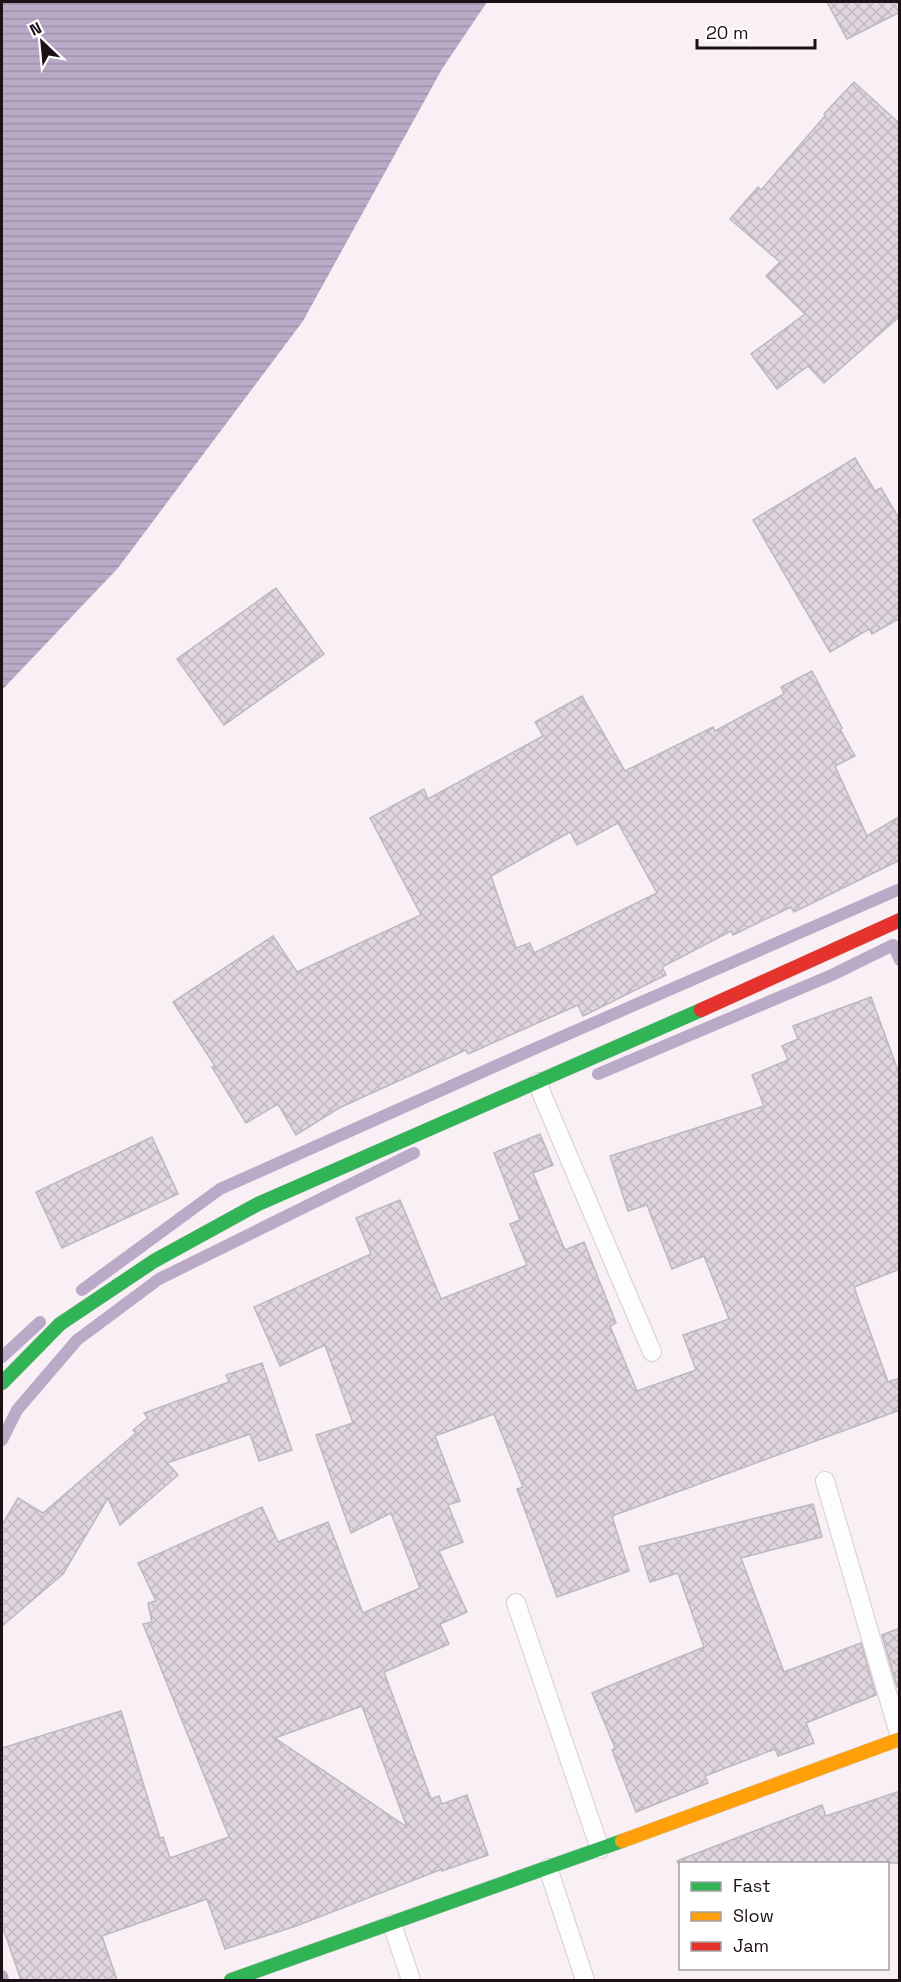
<svg xmlns="http://www.w3.org/2000/svg" width="901" height="1982" font-family="'Space Grotesk',sans-serif">
<defs>
<pattern id="water-rules" width="6" height="5" patternUnits="userSpaceOnUse" patternTransform="scale(1.5)"><rect width="6" height="5" fill="#baa9c7"/><path d="M0 2.5h6" fill="none" stroke="#9f90aa"/></pattern>
<pattern id="building-cross-hatch" width="8" height="8" patternUnits="userSpaceOnUse" patternTransform="scale(1.5)"><rect width="8" height="8" fill="#e0d6df"/><path d="M0 0l8 8M0 8l8-8" fill="none" stroke="#c0b7bf"/></pattern>
</defs>
<rect width="100%" height="100%" fill="#f8f0f4"/>
<polygon fill="url(#water-rules)" points="2,2 487,2 442,69 303,321 118,568 2,690"/>
<g fill="none" stroke-linecap="round" stroke-linejoin="round">
<g stroke="#baa9c7" stroke-width="12">
<polyline points="598,1074 832,975 893,945 900,960"/>
<polyline points="82,1290 220,1189 527,1052 900,889"/>
<polyline points="2,1357 40,1322"/>
<polyline points="2,1440 17,1410 77,1340 159,1279 414,1153"/>
<polyline points="2,1976 3,1980"/>
</g>
</g>
<g fill="url(#building-cross-hatch)" stroke="#bfb7be" stroke-width="1.5" fill-rule="evenodd">
<polygon points="827,2 900,2 900,12 847,39"/>
<polygon points="854,82 900,124 900,316 824,383 808,366 777,389 751,354 805,314 766,276 780,262 730,219 758,187 761,190 825,116 824,114"/>
<polygon points="855,458 875,491 881,488 900,520 900,618 872,634 869,629 830,652 753,520"/>
<polygon points="276,588 324,654 224,725 177,659"/>
<path d="M812 671 842 728 840 729 855 756 835 766 867 836 900 816V860L794 912 791 907 733 935 731 931 662 967 666 975 583 1016 578 1005 468 1054 466 1050 339 1108 296 1135 278 1104 246 1123 212 1067 215 1066 173 1002 273 936 297 972 421 915 370 818 424 789 428 799 543 736 535 722 582 696 625 771 713 727 715 731 784 694 781 687ZM618 823 657 893 534 953 530 943 516 948 491 876 570 832 577 845Z"/>
<path d="M871 997 900 1076V1269L854 1287 888 1382 900 1378V1410L612 1516 629 1571 557 1597 517 1489 523 1487 494 1414 435 1436 460 1501 448 1505 463 1542 439 1551 467 1612 440 1624 449 1644 384 1672 431 1799 439 1796 442 1804 467 1795 488 1855 442 1871V1869L296 1926 225 1949 207 1899 102 1936 117 1980H21L2 1925V1748L121 1711 160 1838 163 1837 170 1858 229 1837 143 1624 152 1622 148 1603 156 1601 138 1563 262 1507 278 1542 328 1522 363 1613 420 1588 391 1513 351 1533 316 1435 353 1423 325 1345 280 1366 254 1307 371 1254 356 1218 400 1200 441 1299 527 1265 510 1224 520 1220 494 1153 540 1134 553 1165 533 1173 565 1250 584 1242 616 1323 610 1326 637 1391 696 1370 683 1335 729 1319 704 1256 672 1269 647 1205 628 1211 610 1156 764 1106 752 1075 788 1060 782 1046 798 1039 793 1026ZM362 1706 407 1827 275 1738Z"/>
<polygon points="152,1137 178,1194 62,1248 36,1192"/>
<polygon points="262,1363 292,1450 259,1461 250,1434 167,1463 178,1475 120,1525 108,1498 63,1574 2,1626 2,1525 18,1498 43,1513 136,1433 133,1430 148,1418 144,1413 229,1382 226,1375"/>
<polygon points="813,1504 822,1537 741,1558 784,1672 861,1643 876,1695 806,1723 814,1743 778,1756 775,1749 705,1776 708,1783 636,1812 612,1750 615,1748 592,1693 704,1647 678,1573 650,1582 639,1547"/>
<polygon points="900,1628 900,1686 897,1687 882,1635"/>
<polygon points="900,1791 900,1863 678,1863 677,1861 822,1805 826,1816"/>
</g>
<g fill="none" stroke-linecap="round" stroke-linejoin="round">
<defs>
<g id="lane">
<polyline points="538,1082 543,1097 652,1352"/>
<polyline points="825,1481 900,1737"/>
<polyline points="516,1603 600,1849"/>
<polyline points="548,1868 585,1980"/>
<polyline points="392,1924 411,1980"/>
</g>
<g id="fast">
<polyline points="2,1383 60,1324 154,1261 258,1204 701,1010"/>
<polyline points="231,1980 622,1841"/>
</g>
<polyline id="slow" points="622,1841 900,1739"/>
<polyline id="jam" points="701,1010 900,920"/>
</defs>
<use href="#lane" stroke="#d7cdd2" stroke-width="20"/>
<use href="#fast" stroke="#d7cdd2" stroke-width="15"/>
<use href="#slow" stroke="#d7cdd2" stroke-width="15"/>
<use href="#jam" stroke="#d7cdd2" stroke-width="15"/>
<use href="#lane" stroke="#fefdfd" stroke-width="18"/>
<use href="#fast" stroke="#30b455" stroke-width="14"/>
<use href="#slow" stroke="#ff9f0a" stroke-width="14"/>
<use href="#jam" stroke="#e5322d" stroke-width="14"/>
</g>
<rect width="901" height="1982" fill="none" stroke="#1c1117" stroke-width="6"/>
<rect x="679" y="1862" width="210" height="108" fill="#ffffff" stroke="#a4a0a2" stroke-width="1.5"/>
<rect x="691" y="1882" width="30" height="9" fill="#30b455" stroke="#a4a0a2" stroke-width="1.5"/>
<text x="733" y="1892" font-size="18" fill="#1c1117">Fast</text>
<rect x="691" y="1912" width="30" height="9" fill="#ff9f0a" stroke="#a4a0a2" stroke-width="1.5"/>
<text x="733" y="1922" font-size="18" fill="#1c1117">Slow</text>
<rect x="691" y="1942" width="30" height="9" fill="#e5322d" stroke="#a4a0a2" stroke-width="1.5"/>
<text x="733" y="1952" font-size="18" fill="#1c1117">Jam</text>
<g transform="translate(42 42) rotate(334)" stroke="#ffffff" stroke-width="4.5" paint-order="stroke">
<path d="M0-4.5L10 22L0 15L-10 22Z" fill="#1c1117"/>
<text y="-9" font-size="16" font-weight="bold" text-anchor="middle" fill="#1c1117">N</text>
</g>
<path d="M697 39v9h118v-9" fill="none" stroke="#1c1117" stroke-width="3"/>
<text x="706" y="39" font-size="18" fill="#1c1117" stroke="#ffffff" stroke-width="4.5" paint-order="stroke">20 m</text>
</svg>
